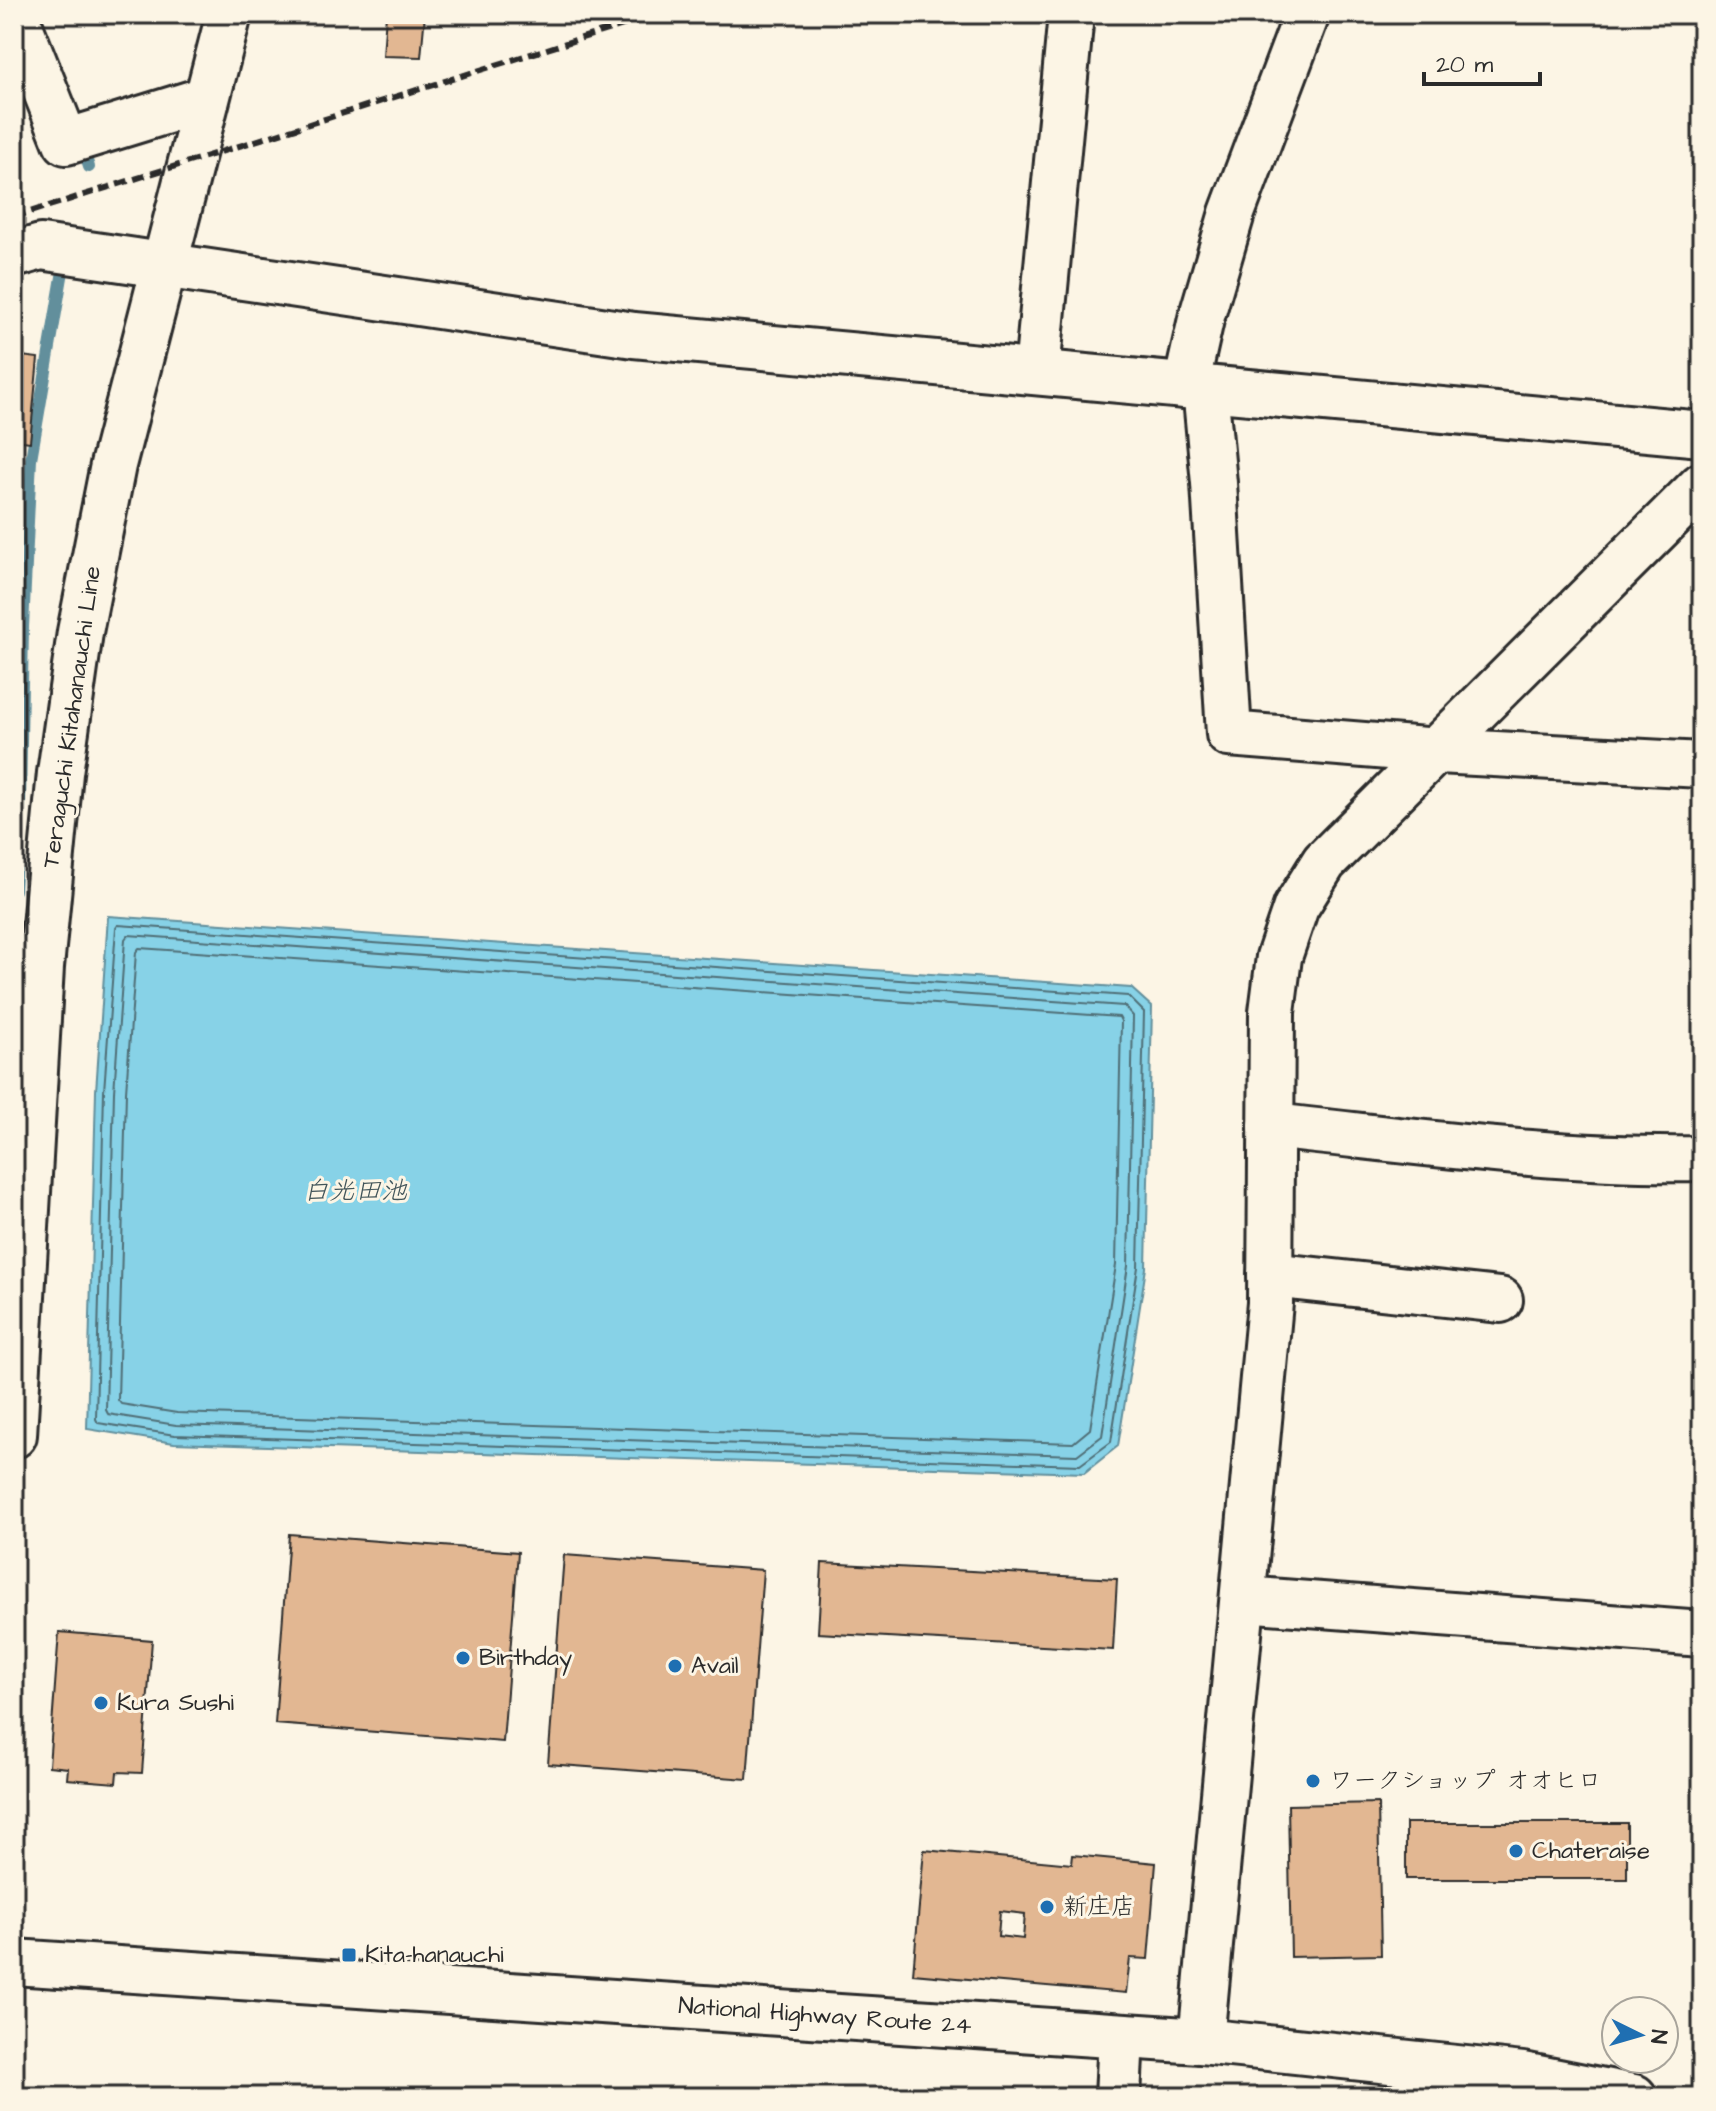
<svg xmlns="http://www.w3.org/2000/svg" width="1716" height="2111" font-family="'Architects Daughter','Klee One',sans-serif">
<rect width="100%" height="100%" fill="#fcf5e5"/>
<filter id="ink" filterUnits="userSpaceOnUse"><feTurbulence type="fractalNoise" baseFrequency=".0125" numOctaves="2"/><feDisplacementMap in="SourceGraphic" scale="16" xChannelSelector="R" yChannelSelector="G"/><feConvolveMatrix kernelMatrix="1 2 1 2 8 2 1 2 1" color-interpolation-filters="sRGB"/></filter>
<g filter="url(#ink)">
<polygon fill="#87d2e7" stroke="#628f9c" stroke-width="2" points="108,916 1131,988 1152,1007 1146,1268 1118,1446 1084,1473 174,1443 87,1429 96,1091"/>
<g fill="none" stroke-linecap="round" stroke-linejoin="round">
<g stroke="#506e76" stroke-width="2">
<polygon points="118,925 1128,996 1144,1012 1138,1267 1111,1442 1080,1465 175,1435 98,1423 96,1419 104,1091 116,928"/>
<polygon points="128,935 1124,1006 1133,1016 1128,1266 1102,1436 1077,1455 176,1425 108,1414 106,1410 114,1092 125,939"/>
<polygon points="139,948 1119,1017 1121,1021 1116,1265 1090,1429 1073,1443 177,1413 121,1404 118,1400 126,1092 136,952"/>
</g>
<g stroke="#628f9c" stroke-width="12">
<polyline points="84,151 89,167"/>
<polyline points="14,890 20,799 23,627 31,459 63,271"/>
</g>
</g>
<g fill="#e2b792" stroke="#2b2b2b" stroke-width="2" fill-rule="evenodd">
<polygon points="386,14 425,14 421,57 383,56"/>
<polygon points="14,355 38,358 30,442 14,440"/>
<polygon points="289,1534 518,1552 503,1742 275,1724"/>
<polygon points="564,1555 763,1570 747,1779 548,1764"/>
<polygon points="822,1563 1117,1579 1113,1650 818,1633"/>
<polygon points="59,1632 152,1640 142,1773 117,1772 116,1783 67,1779 68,1768 49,1766"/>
<polygon points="1378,1803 1381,1955 1291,1957 1288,1805"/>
<rect x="1406" y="1823" width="221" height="56"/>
<path d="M924 1850 1072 1864 1073 1855 1156 1863 1148 1959 1130 1958 1126 1993 913 1974ZM1000 1911 1025 1914 1023 1939 998 1936Z"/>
</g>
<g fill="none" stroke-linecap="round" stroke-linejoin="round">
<defs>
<g id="minor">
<polyline points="15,14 66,142 206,99"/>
<polyline points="14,255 41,247 634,335 1702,434"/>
<polyline points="1037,372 1071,14"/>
<polyline points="1186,386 1201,319 1232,213 1307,14"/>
<polyline points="1205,388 1214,483 1229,734 1438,751 1702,765"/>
<path d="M1271 1126C1415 1141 1558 1162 1702 1159"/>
<polyline points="1270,1275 1500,1300"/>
<polyline points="1243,1599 1702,1634"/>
<polyline points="1201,2041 1270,1303 1272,1012 1279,957 1296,907 1324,862 1702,485"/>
<polyline points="1118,2097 1121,2036"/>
</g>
<polyline id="major" points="14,1435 41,967 60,773 80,632 113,465 229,14"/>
<polyline id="highway" points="14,1962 1201,2041 1523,2075 1634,2097"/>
</defs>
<use href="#minor" stroke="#2b2b2b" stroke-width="50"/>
<use href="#major" stroke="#2b2b2b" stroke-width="50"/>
<use href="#highway" stroke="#2b2b2b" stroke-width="50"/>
<use href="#minor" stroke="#fcf5e5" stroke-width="44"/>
<use href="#major" stroke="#fcf5e5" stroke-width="44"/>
<use href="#highway" stroke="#fcf5e5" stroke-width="44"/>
<polyline stroke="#2b2b2b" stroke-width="6" stroke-dasharray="12 6" stroke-linecap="butt" points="14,217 658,14"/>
</g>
</g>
<g fill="#1f6fb2" stroke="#fcf5e5" stroke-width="3">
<circle cx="463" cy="1658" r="8"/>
<circle cx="675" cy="1666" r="8"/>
<circle cx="101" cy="1703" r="8"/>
<circle cx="1313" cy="1781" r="8"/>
<circle cx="1516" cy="1851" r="8"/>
<circle cx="1047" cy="1907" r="8"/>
<rect x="341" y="1947" width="16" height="16" rx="4"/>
</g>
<g text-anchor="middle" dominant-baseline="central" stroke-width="6" stroke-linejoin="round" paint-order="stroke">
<g font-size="24" fill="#2b2b2b" stroke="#fcf5e5">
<text transform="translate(72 717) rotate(-82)">Teraguchi Kitahanauchi Line</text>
<text transform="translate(825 2016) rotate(4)">National Highway Route 24</text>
</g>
<g font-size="24" fill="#2b2b2b" stroke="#fcf5e5" text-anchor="start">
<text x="479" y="1658">Birthday</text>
<text x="691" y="1666">Avail</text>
<text x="117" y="1703">Kura Sushi</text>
<text x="1329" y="1781">ワークショップ オオヒロ</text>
<text x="1532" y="1851">Chateraise</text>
<text x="1063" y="1907">新庄店</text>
<text x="365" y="1955">Kita-hanauchi</text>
</g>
<g font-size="26" font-style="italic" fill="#42555a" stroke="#fcf5e5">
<text x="355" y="1191">白光田池</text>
</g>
</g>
<rect width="1716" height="2111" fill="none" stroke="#fcf5e5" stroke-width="48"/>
<rect x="24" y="24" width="1668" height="2063" fill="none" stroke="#2b2b2b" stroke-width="3" filter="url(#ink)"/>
<g transform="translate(1640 2035) rotate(95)"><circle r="38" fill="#fcf5e5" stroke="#a8a49b" stroke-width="2"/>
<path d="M0-6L14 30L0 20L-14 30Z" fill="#1f6fb2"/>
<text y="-12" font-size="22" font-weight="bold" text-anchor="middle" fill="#2b2b2b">N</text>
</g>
<path d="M1424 72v12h116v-12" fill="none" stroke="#2b2b2b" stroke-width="4"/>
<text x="1436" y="72" font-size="24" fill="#2b2b2b" stroke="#fcf5e5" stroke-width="6" paint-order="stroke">20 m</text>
</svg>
